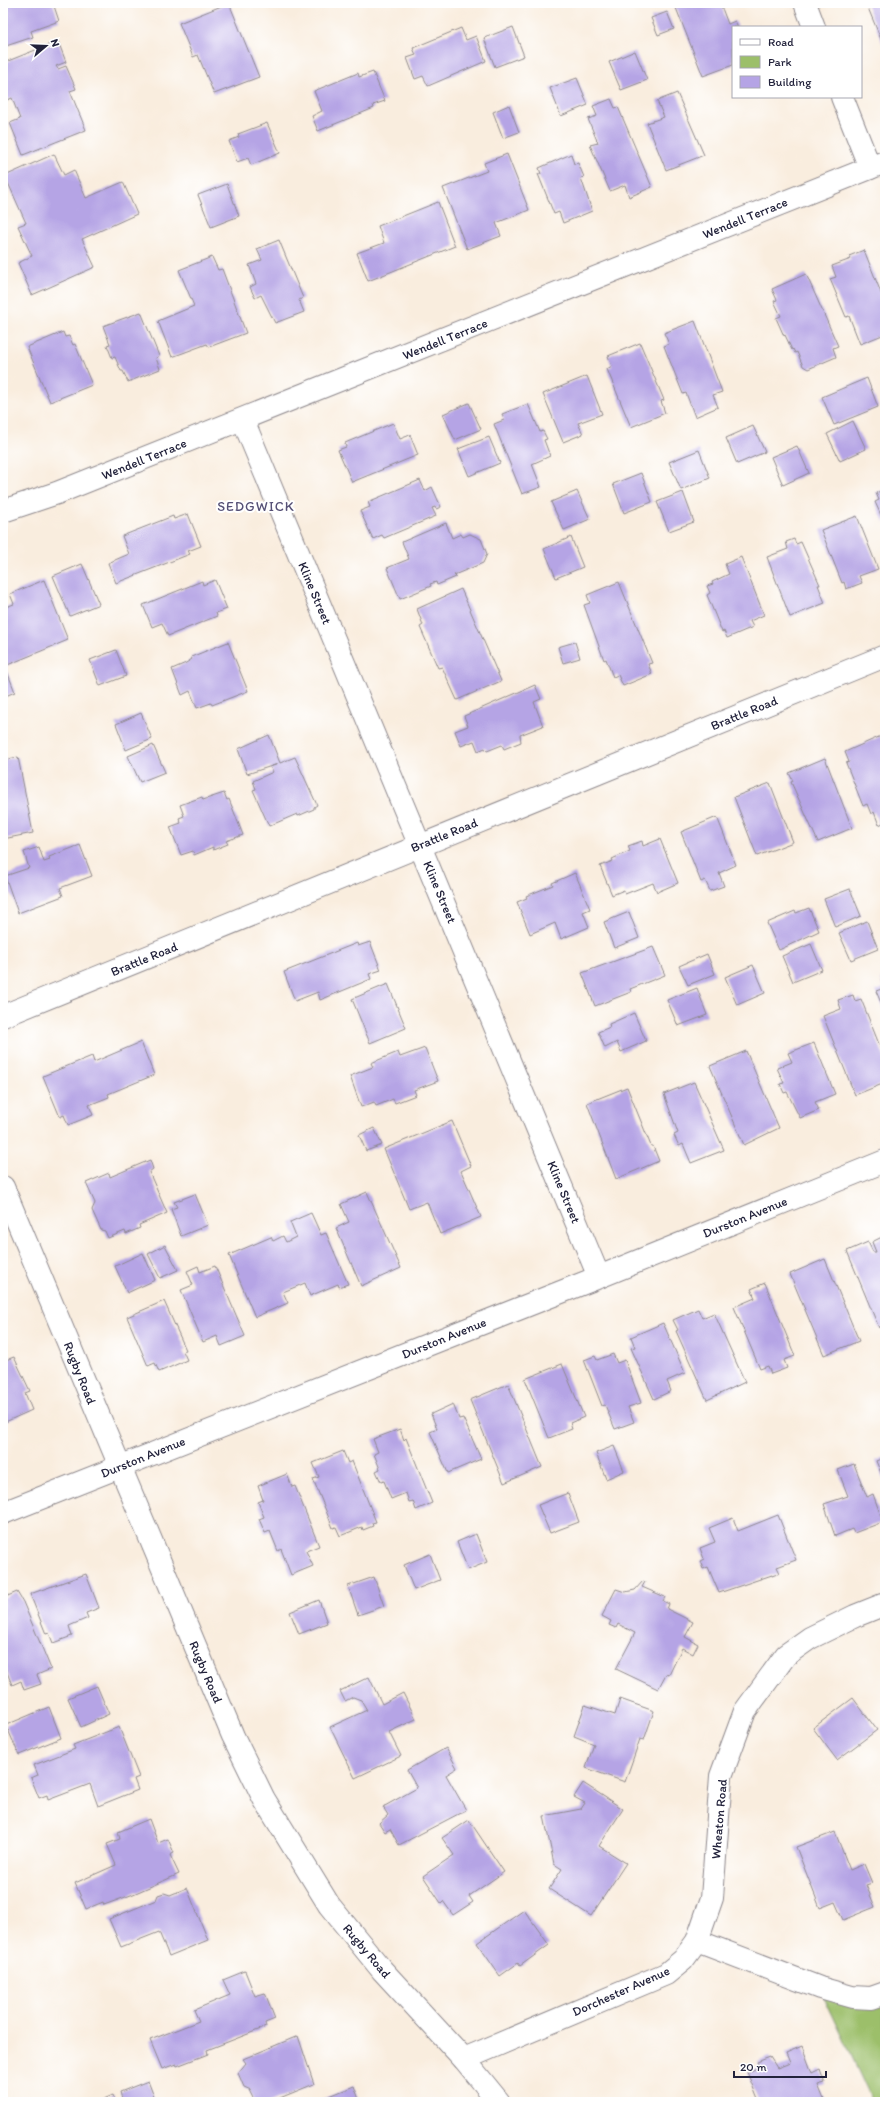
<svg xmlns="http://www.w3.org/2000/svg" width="888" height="2105" font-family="Itim,sans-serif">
<rect width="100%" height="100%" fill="#fff"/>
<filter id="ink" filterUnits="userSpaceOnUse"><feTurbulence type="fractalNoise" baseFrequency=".025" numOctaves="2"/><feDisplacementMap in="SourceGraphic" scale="8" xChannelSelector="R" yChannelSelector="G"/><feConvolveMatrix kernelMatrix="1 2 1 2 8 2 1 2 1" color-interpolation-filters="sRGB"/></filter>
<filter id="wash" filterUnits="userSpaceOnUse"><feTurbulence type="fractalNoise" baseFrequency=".012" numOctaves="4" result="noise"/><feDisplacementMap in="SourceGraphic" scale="16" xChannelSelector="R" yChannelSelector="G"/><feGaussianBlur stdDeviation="0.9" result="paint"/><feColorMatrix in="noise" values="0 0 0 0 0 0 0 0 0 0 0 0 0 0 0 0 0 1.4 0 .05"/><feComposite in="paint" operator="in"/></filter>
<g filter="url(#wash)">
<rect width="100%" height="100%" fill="#f9edde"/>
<polygon fill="#9cbf6a" stroke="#5f7052" points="820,1988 885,1993 885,2102 873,2102"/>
<g id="blocks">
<g fill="#b5a4e5">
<polygon points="3,3 53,3 59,21 31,31 33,37 3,47"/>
<polygon points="229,3 259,77 214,94 198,55 193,57 179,23"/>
<polygon points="674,3 720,3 728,24 735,21 738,27 733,27 733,65 703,76"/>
<polygon points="866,3 885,3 885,49"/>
<polygon points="667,12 674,29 658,35 651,18"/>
<polygon points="513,27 524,56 495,67 484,38"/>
<polygon points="461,28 466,40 476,36 486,61 428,86 423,76 415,79 407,58 416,55 413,48"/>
<polygon points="58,41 66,62 56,66 58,69 66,66 76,89 70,91 86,130 23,155 10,123 20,119 12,98 3,102 3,63"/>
<polygon points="635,51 647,80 621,90 609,62"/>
<polygon points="373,72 385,101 373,105 374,108 318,131 312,116 322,111 314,91 358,73 359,77"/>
<polygon points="577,78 588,105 561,116 550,88"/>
<polygon points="677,93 704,155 666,170 647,123 664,117 657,101"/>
<polygon points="611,99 615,108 618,107 652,187 629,197 625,185 610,191 590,145 598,143 588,119 597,116 593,106"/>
<polygon points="509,105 519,132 503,138 493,112"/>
<polygon points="267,123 280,153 251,165 248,158 237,162 229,141 239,137 238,134"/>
<polygon points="54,154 64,175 74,170 86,198 123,182 137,214 82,239 95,267 32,295 18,263 32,256 18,226 26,223 5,176"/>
<polygon points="507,154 529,210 496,223 501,236 467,249 443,188 487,171 484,163"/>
<polygon points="571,154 574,164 578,163 584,177 581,178 592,211 563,223 559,212 554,214 538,174 541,174 539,168"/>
<polygon points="227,184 239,216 211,227 198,195"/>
<polygon points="438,202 455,246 368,281 357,253 384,243 378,226"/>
<polygon points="279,240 303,298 299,300 304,312 275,323 261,295 255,298 250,287 256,284 249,265 262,260 257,249"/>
<polygon points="864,250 885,303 885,334 860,344 849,316 846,317 830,279 836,277 832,266 851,259 849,256"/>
<polygon points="212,257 218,270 222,269 246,333 209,347 207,344 172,357 158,321 194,306 179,270"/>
<polygon points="806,274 838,346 833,348 836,357 808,369 803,366 797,352 795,353 793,349 792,350 785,335 784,336 776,318 781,316 774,301 777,300 772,289"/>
<polygon points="141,312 159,356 156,358 160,369 128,382 123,371 121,371 115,357 112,358 107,345 110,344 103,326"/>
<polygon points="695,321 722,392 713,395 718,407 695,417 686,393 683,394 664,346 669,344 664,333"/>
<polygon points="63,332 65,337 69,336 73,345 75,344 92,385 50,402 27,347"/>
<polygon points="640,343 664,400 661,401 665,413 631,427 607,369 612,366 608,356"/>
<polygon points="587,376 602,414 578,423 583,434 563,442 543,394"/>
<polygon points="867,378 878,407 834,425 822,397"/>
<polygon points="469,403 481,429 455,440 443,414"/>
<polygon points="528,404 540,432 543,431 547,439 544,440 550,456 532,464 541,487 522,494 494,424 504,420 502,414"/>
<polygon points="853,421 866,449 840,461 827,434"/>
<polygon points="393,423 400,439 410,435 418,455 352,482 338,450 346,447 345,443"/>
<polygon points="753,426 765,452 737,464 726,438"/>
<polygon points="489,437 500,463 469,476 458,449"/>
<polygon points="797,446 809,473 783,485 771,457"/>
<polygon points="699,450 710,478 681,490 669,462"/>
<polygon points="641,473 652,502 624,513 613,484"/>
<polygon points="420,480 425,491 432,487 441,507 436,509 435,507 432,508 436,516 384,538 382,535 373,539 360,511 370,507 368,502"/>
<polygon points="885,489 885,524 875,502 879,500 876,493"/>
<polygon points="577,491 590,519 564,530 551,502"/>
<polygon points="683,492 694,522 669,531 657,502"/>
<polygon points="188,514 201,546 188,551 190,554 116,583 108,563 129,554 122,536 173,516 174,519"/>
<polygon points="857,516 878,569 859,576 862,583 846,589 844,582 842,583 821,530"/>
<polygon points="446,523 452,538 461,534 463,537 470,534 481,539 487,554 483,563 454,575 456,577 437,585 436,582 430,584 431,586 400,599 387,568 409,559 402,542"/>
<polygon points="571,537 583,567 556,578 544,549"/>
<polygon points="794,539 796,544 801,542 820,585 818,585 825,603 790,617 767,557 788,549 786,542"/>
<polygon points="741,557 764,615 750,621 753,627 727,638 724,631 722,632 707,595 710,593 707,586 713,584 712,582 729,574 725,564"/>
<polygon points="82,564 99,604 70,616 53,576"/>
<polygon points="44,580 68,640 5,666 15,692 3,697 3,608 14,604 10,594"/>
<polygon points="215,580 227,609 216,613 217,616 168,636 162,623 152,627 143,605 202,581 203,585"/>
<polygon points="619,582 652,663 648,664 652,674 623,686 618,675 613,677 606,659 604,660 584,605 590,603 587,595"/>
<polygon points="461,589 501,681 457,700 442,667 438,668 420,627 423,625 417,609"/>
<polygon points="228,642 248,691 212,705 211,703 197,708 190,691 182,695 172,669 186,663 192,659 191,657"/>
<polygon points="575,642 580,658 563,663 558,647"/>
<polygon points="116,650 126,676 100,686 90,660"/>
<polygon points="535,685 541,699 534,702 543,726 520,735 521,742 504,749 502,745 487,751 485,748 478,751 474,741 461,746 455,731 468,726 464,716"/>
<polygon points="141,713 152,739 126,750 116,724"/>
<polygon points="269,735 280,763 295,757 317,805 314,807 314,809 298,816 297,814 269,826 253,790 256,789 253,781 273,772 270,767 278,764 247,774 238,749"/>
<polygon points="881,736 885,746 885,822 879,825 874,812 871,814 867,804 863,806 846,763 849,762 845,752"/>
<polygon points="153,745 165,772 140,782 128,756"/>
<polygon points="18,757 33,833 3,839 3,760"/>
<polygon points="825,758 852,828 818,842 791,782 793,781 789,773"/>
<polygon points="770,783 793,842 757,856 734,797"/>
<polygon points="224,793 227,800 229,799 243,835 226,841 228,844 213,850 213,847 194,855 193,851 181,855 170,827 181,823 179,818 184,816 180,805 202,797 203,800"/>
<polygon points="717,817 736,865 719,873 724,886 710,891 705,880 701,882 681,832"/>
<polygon points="660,839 678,883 657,892 653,883 625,894 624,890 612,895 600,866 613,861 612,859 630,851 628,846 642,841 643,846"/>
<polygon points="80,845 92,876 60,888 63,896 18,913 5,876 29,868 24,852 39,847 44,862 50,860 49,857"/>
<polygon points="575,873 590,909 583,912 589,927 561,939 555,923 530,934 517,902 527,898 526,896 553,885 552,883"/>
<polygon points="850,889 861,916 835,927 824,899"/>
<polygon points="809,908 819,931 779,950 767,923 795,911 796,913"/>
<polygon points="629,912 639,938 614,948 604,922"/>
<polygon points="867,921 878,949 851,960 839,933"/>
<polygon points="370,942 381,970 369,974 371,979 320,1000 318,992 295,1001 284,972 357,943 358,946"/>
<polygon points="811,944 822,970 793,982 782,956"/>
<polygon points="653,947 665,975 630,989 631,992 595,1006 582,973"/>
<polygon points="707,954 715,974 688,985 679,966"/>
<polygon points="753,965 765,993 737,1005 725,977"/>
<polygon points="885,978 885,1012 876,991 884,988 881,979"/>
<polygon points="388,984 406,1028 370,1043 352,999"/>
<polygon points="697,988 707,1015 678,1026 667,1000"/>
<polygon points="853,995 855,1001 861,999 885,1059 885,1083 855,1095 823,1016 841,1009 838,1000"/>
<polygon points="634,1013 646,1041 621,1052 617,1042 605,1048 598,1032 610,1027 609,1024"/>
<polygon points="141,1042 154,1075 108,1094 109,1097 89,1105 93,1115 68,1125 64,1115 60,1117 43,1076 92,1056 94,1062"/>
<polygon points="814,1043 835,1094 815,1102 819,1110 800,1118 787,1092 784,1093 780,1084 784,1083 777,1068 792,1062 788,1053"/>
<polygon points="425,1048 438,1081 414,1090 416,1095 395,1103 393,1099 376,1106 374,1102 361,1107 350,1076 373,1067 371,1063 398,1052 400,1057"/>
<polygon points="746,1051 779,1128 744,1145 710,1066"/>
<polygon points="694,1082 724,1150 691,1163 683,1144 679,1146 674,1135 678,1133 664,1094"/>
<polygon points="627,1087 651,1146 653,1146 659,1161 616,1179 587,1103"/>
<polygon points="452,1121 471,1166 461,1171 481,1217 440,1234 427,1202 409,1209 384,1149"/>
<polygon points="374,1128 382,1145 366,1151 359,1135"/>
<polygon points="150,1160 153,1169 149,1172 167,1213 139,1225 140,1228 126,1234 125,1231 108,1238 105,1231 101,1230 92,1210 95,1203 86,1183 109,1173 110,1177"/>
<polygon points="367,1192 401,1268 361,1286 336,1228 349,1222 341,1204"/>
<polygon points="195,1194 208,1225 181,1236 171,1209 177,1207 174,1202"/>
<polygon points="311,1213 321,1235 326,1233 348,1284 339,1287 338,1284 310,1296 305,1283 283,1292 288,1303 255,1317 229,1255 271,1237 273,1241 283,1236 286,1242 296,1237 290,1222"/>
<polygon points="884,1236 885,1325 879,1328 847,1251 868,1242 873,1252 876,1252 872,1242"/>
<polygon points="165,1245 178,1270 160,1278 148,1254"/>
<polygon points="143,1253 155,1280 127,1293 115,1266"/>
<polygon points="825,1259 859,1341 824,1355 790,1274"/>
<polygon points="198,1266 200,1272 215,1266 245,1336 221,1346 217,1336 203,1342 181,1290 193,1285 187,1271"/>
<polygon points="765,1283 795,1356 784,1360 787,1368 771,1374 768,1366 760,1369 734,1307 755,1298 751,1289"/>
<polygon points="164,1301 186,1350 183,1351 187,1360 159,1372 155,1363 148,1366 127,1317"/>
<polygon points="698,1309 702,1318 714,1313 745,1382 707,1400 676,1331 678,1330 673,1320"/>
<polygon points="663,1323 685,1373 667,1381 671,1391 654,1399 631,1348 635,1347 631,1337"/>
<polygon points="613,1354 617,1363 625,1360 641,1403 628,1407 634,1422 615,1429 605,1405 602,1406 584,1360 595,1356 597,1360"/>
<polygon points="14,1357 30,1391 25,1393 32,1410 3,1423 3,1361"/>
<polygon points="562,1364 584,1417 570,1423 572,1429 549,1438 525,1379"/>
<polygon points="508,1384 542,1467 504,1483 470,1400"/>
<polygon points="453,1404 459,1419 463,1418 481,1459 448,1473 430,1432 437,1429 431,1414"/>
<polygon points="400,1429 404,1440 406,1438 432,1503 416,1510 413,1501 409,1502 406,1493 391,1499 384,1481 381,1482 376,1471 380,1469 374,1454 378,1452 373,1439"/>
<polygon points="614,1446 624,1471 606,1479 596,1453"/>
<polygon points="343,1451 348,1463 352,1461 376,1522 372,1523 373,1526 363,1530 362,1527 340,1536 336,1527 333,1528 313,1479 319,1477 313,1463"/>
<polygon points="885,1457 885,1483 876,1461"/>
<polygon points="854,1464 867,1497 873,1494 883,1522 854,1533 852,1529 835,1536 824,1504 848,1496 838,1470"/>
<polygon points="287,1474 292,1487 295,1486 319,1546 306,1551 313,1566 291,1575 281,1549 278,1551 270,1531 265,1533 259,1519 264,1517 258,1502 263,1500 258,1486"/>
<polygon points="568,1493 579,1522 550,1533 538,1505"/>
<polygon points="778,1515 796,1560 777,1567 780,1573 772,1576 772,1575 719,1593 708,1567 703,1569 700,1561 704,1559 700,1548 715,1542 709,1528 733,1518 738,1531"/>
<polygon points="476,1534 487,1562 468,1570 457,1542"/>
<polygon points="430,1554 440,1580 414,1590 404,1565"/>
<polygon points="86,1574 99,1608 86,1613 88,1618 69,1626 72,1636 53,1643 49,1633 46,1634 30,1594"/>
<polygon points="374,1577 384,1606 358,1615 348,1586"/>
<polygon points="643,1581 645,1582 642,1587 665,1597 663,1601 669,1604 667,1609 693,1622 685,1637 698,1644 693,1654 682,1648 669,1675 666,1674 658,1689 616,1669 635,1633 618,1624 616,1628 609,1625 611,1621 602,1616 616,1589 625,1592 635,1590"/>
<polygon points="17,1592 23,1602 51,1669 37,1675 41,1684 24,1690 21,1681 12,1685 3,1662 3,1598"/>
<polygon points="319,1600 327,1623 299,1634 290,1612"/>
<polygon points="369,1677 382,1704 403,1693 416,1719 389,1732 401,1756 355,1778 330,1727 367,1710 361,1700 353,1697 345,1701 340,1691"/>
<polygon points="97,1686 109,1714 81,1727 68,1698"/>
<polygon points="853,1698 877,1730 837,1760 813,1728"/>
<polygon points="620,1699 654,1711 644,1740 640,1739 625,1782 586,1768 594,1744 574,1736 585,1705 615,1715"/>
<polygon points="49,1707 61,1738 19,1755 6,1725"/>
<polygon points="119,1727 139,1777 134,1779 138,1790 98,1806 90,1784 48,1800 47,1795 39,1798 31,1778 38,1775 34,1765 75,1749 73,1745"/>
<polygon points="446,1748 457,1768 446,1775 466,1810 399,1845 390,1829 385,1832 379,1823 388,1815 383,1807 417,1788 407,1770"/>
<polygon points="583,1783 623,1809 599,1846 626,1863 591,1916 549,1889 562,1869 554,1864 544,1816 581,1809 585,1803 574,1797"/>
<polygon points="149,1819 158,1843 168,1839 174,1853 170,1855 179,1874 131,1895 104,1905 103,1902 86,1909 75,1883 116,1865 107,1844 120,1839 118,1832"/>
<polygon points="469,1820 504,1872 469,1896 473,1902 453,1915 443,1901 441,1903 423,1876 454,1855 442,1838"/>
<polygon points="835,1832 850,1870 864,1864 872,1883 866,1885 875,1907 843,1920 835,1902 820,1908 796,1847"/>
<polygon points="187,1888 208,1940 169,1956 159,1932 121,1947 109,1919 156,1900 158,1895 164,1893 170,1895"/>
<polygon points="524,1910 549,1945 520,1966 518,1963 500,1976 477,1943"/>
<polygon points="245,1971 255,1996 265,1993 275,2019 265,2023 266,2027 207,2050 208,2054 177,2066 176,2064 162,2069 150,2040 199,2021 194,2010 230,1995 223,1980"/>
<polygon points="298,2036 314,2084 270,2102 255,2102 249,2090 251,2090 244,2087 238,2073 246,2063 243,2059"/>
<polygon points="802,2046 812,2073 820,2069 825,2083 818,2085 825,2102 759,2102 747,2072 759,2067 757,2062 770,2057 777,2068 790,2063 786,2053"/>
<polygon points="148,2081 156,2102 123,2102 120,2092"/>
<polygon points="354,2086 360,2102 315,2102"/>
<polygon points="113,2095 116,2102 97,2102"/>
</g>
</g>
</g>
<g filter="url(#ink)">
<use href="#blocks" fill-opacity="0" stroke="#8e888c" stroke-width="1"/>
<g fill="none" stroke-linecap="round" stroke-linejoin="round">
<defs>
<g id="street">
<polyline points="805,3 814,27"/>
<polyline points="842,97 870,168"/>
<polyline points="243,420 599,1277"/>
<polyline points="3,511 57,493 885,162"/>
<polyline points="3,1016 885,656"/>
<polyline points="3,1187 233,1736 264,1799 329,1905 382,1970 464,2059 499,2102"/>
<polyline points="3,1513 599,1277 885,1161"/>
<polyline points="697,1941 820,1988 852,1997 871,1998 885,1993"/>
<polyline points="464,2059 666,1974 683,1960 697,1941 712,1898 721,1776 745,1711 786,1655 810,1638 855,1616 885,1604"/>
</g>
</defs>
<use href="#street" stroke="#8e888c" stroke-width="24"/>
<use href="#street" stroke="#fff" stroke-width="22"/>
</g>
</g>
<g text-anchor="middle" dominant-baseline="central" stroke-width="4" stroke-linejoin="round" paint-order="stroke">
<g font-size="13" fill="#22223b" stroke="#fff">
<text transform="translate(745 218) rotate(-22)">Wendell Terrace</text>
<text transform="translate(445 339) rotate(-22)">Wendell Terrace</text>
<text transform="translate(144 459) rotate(-22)">Wendell Terrace</text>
<text transform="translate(315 593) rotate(67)">Kline Street</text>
<text transform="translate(744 713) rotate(-22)">Brattle Road</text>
<text transform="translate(444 835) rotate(-22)">Brattle Road</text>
<text transform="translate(440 892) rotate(67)">Kline Street</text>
<text transform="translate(144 959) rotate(-22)">Brattle Road</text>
<text transform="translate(564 1192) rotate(67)">Kline Street</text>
<text transform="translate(745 1217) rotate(-22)">Durston Avenue</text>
<text transform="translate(444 1338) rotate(-22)">Durston Avenue</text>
<text transform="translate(80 1373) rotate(68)">Rugby Road</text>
<text transform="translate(143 1457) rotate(-22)">Durston Avenue</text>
<text transform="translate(206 1672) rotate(67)">Rugby Road</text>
<text transform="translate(719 1819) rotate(-85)">Wheaton Road</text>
<text transform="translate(367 1951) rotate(50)">Rugby Road</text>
<text transform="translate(621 1991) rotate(-24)">Dorchester Avenue</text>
</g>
<g font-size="14" letter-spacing="1" fill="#555076" stroke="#fff">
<text x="256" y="506">SEDGWICK</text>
</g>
</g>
<rect width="888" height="2105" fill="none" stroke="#fff" stroke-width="16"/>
<rect x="732" y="26" width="130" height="72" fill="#ffffff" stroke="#a7a7b1"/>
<rect x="740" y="39" width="20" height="6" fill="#ffffff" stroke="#a7a7b1"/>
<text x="768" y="46" font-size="12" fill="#22223b">Road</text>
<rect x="740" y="56" width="20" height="12" fill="#9cbf6a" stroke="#a7a7b1"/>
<text x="768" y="66" font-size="12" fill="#22223b">Park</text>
<rect x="740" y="76" width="20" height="12" fill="#b5a4e5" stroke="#a7a7b1"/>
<text x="768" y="86" font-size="12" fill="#22223b">Building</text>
<g transform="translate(46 46) rotate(71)" stroke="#ffffff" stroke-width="3" paint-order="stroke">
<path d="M0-3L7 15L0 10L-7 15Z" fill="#22223b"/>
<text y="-6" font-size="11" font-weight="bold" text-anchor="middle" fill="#22223b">N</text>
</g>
<path d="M734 2071v6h92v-6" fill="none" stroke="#22223b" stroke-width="2"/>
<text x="740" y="2071" font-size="12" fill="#22223b" stroke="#ffffff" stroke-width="3" paint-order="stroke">20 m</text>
</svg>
